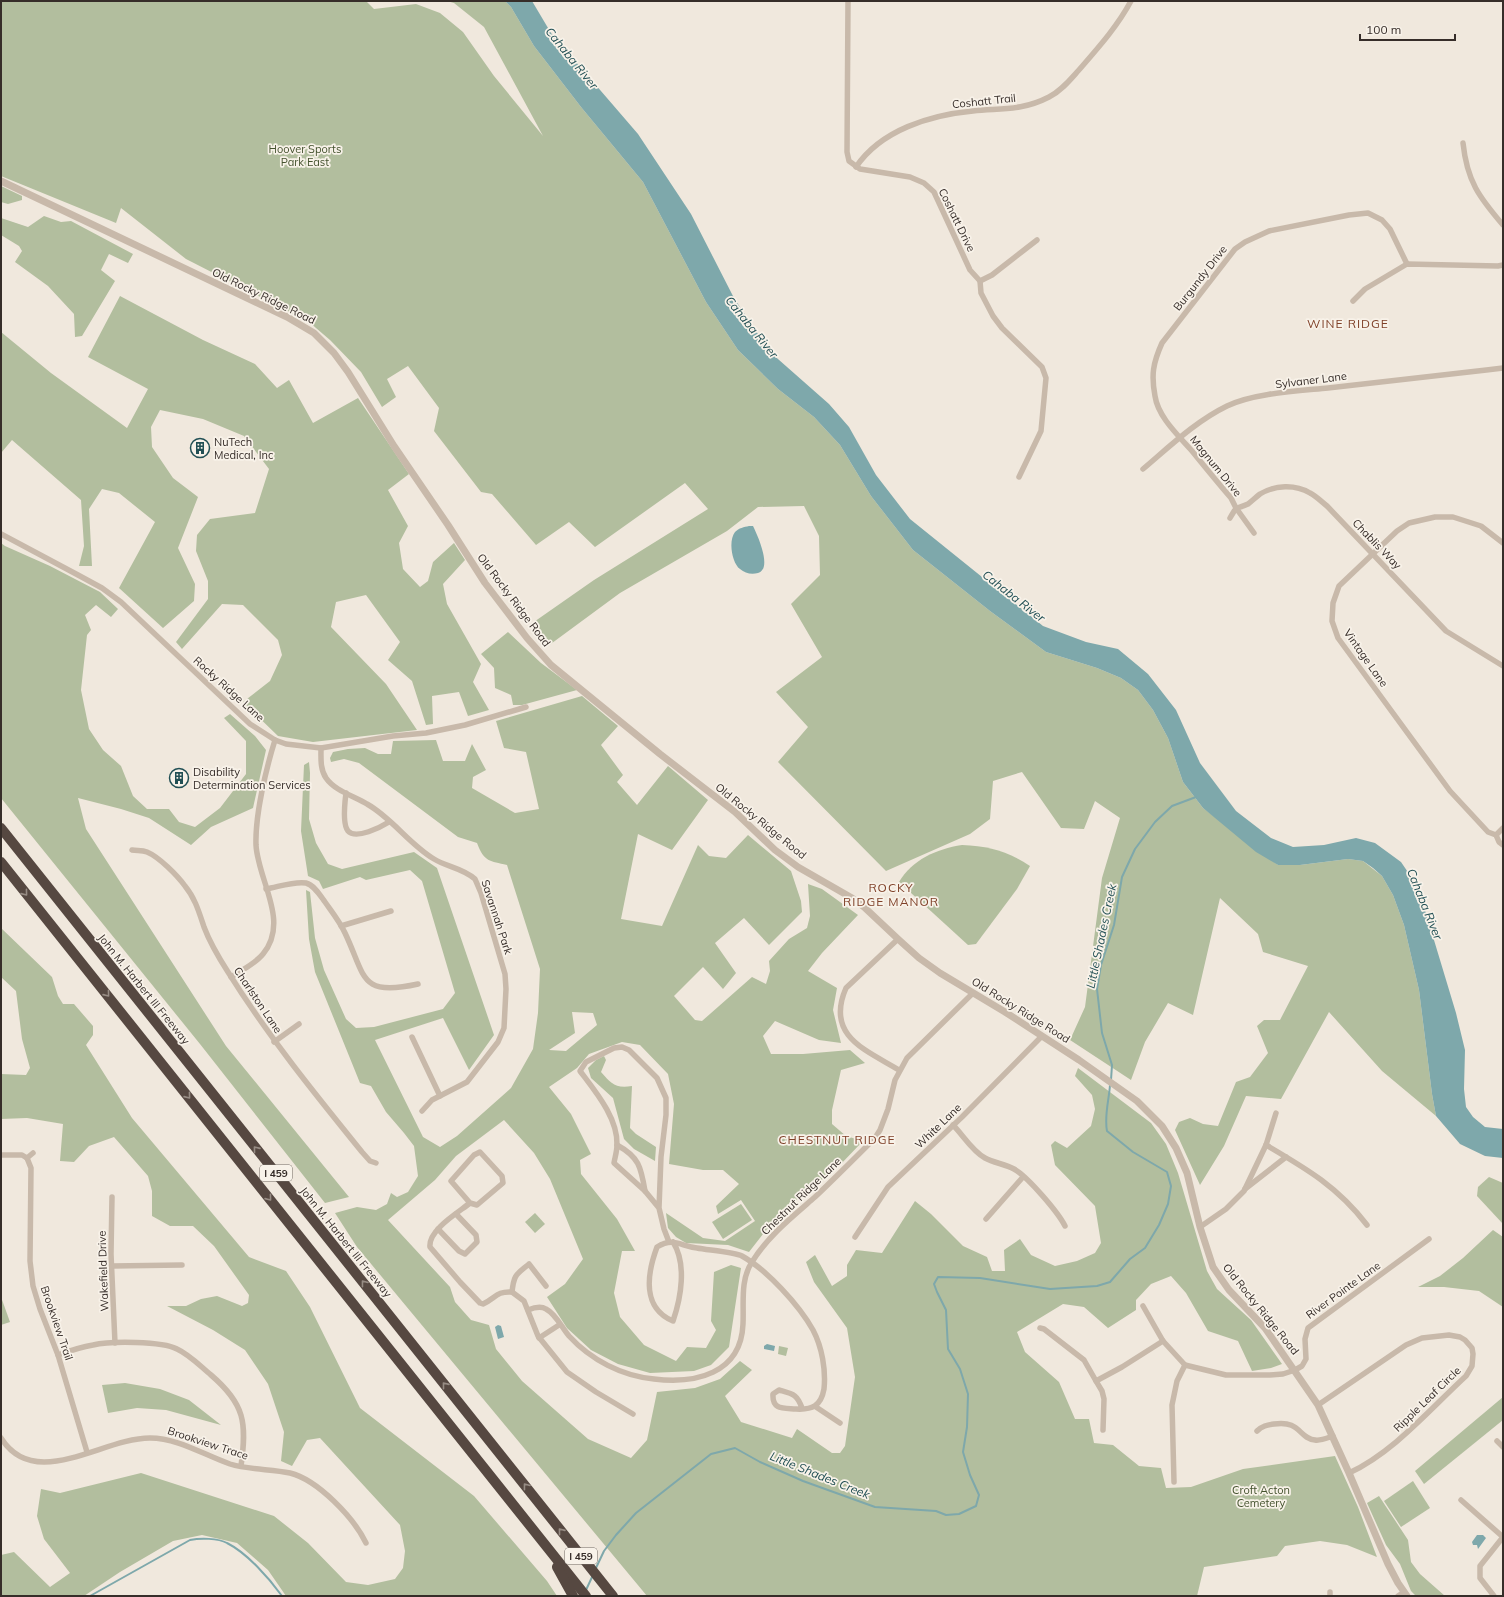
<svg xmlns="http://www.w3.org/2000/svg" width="1504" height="1597" font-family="Mulish,sans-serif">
<rect width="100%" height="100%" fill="#f0e8dd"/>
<g fill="#b2be9e" fill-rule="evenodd">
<polygon points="1,1 366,1 374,9 416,4 440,13 463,32 494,76 543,136 484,27 454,3 447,1 505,1 511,7 534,46 581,107 643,182 706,302 738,350 778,389 814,417 840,445 871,496 913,550 990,611 1046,652 1097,668 1121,678 1138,690 1153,710 1168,738 1183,782 1203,808 1278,865 1300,865 1348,859 1363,861 1382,876 1393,895 1404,925 1419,990 1432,1094 1436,1116 1382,1071 1329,1012 1281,1099 1246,1096 1224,1146 1200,1185 1175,1130 1179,1122 1190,1118 1203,1124 1218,1126 1236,1082 1250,1077 1268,1053 1257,1026 1264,1020 1280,1020 1308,966 1263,952 1258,934 1220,898 1193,1015 1168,1003 1145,1042 1131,1080 1070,1040 1085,1007 1102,878 1120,818 1095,801 1084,829 1061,828 1022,772 993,781 990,819 970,834 886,871 778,762 808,727 776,692 822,657 791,604 820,575 819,536 804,506 758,507 727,531 620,593 548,646 531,624 594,580 708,509 685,483 595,547 569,522 536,545 492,494 481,492 434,431 439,408 408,366 387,379 396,397 382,407 361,372 330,340 309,322 186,259 121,208 116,223 1,176"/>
<polygon points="1,186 22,196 22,200 8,204 1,202"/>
<polygon points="44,216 61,222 71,221 133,254 128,263 109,254 101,270 115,281 82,336 75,337 74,314 48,286 15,262 22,251 19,246 1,235 1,218 28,227"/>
<polygon points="120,296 203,340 255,364 277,388 289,380 313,423 358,398 409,474 388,490 408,526 399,543 403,569 420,587 428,581 433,562 454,543 465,560 443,584 447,604 481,664 473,682 489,710 468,716 459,692 432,696 433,724 426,725 412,681 388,660 400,642 366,595 336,602 331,627 386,684 417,730 313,742 278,736 243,702 270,681 282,655 278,640 243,605 222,604 182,649 176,642 208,599 208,581 196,551 197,535 210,519 255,513 269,469 244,436 203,419 160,410 151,427 152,447 173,478 198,497 178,548 195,584 194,601 163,628 119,588 155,522 119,493 102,489 89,509 92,566 79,566 84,546 81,500 12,440 1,453 1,332 51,373 127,428 148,389 88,357"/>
<polygon points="1,543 5,546 50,566 100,592 118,609 111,617 96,605 85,615 91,630 87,635 81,690 89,729 103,750 121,766 133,796 147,809 169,809 179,822 195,827 220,808 246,774 246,741 224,718 230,714 255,736 266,750 253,808 211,827 191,845 149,818 121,809 78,798 86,829 226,1046 349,1197 325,1203 200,1044 1,798"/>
<polygon points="508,632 541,663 577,690 522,705 513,705 511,695 495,688 494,668 481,654"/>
<path d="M582 696 618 726 601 745 623 775 617 782 637 805 668 766 708 800 672 850 638 834 621 919 662 926 698 845 709 856 726 858 748 835 791 871 801 901 802 912 769 945 744 918 715 943 736 973 723 989 703 967 674 996 695 1020 702 1021 752 977 766 984 770 971 769 961 789 939 807 928 810 916 808 884 822 889 858 915 822 953 808 971 837 988 833 1010 841 1043 819 1040 775 1021 763 1036 771 1054H803L850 1050 865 1063 841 1070 832 1110V1124L846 1136 863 1141 839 1166 778 1215 749 1252 728 1245 686 1243 676 1237 668 1228 666 1213 703 1238 725 1241 755 1221 741 1200 718 1214 716 1206 739 1184 723 1170H703L669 1164 674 1104 668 1074 640 1045 622 1042 589 1054 577 1068 549 1087 571 1114 591 1154 580 1160 581 1174 617 1219 635 1251H622L614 1293 620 1317 644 1345 676 1361 687 1347 706 1348 716 1330 711 1321 714 1272 731 1265 741 1268 729 1347 711 1365 694 1371 650 1373 618 1364 591 1350 567 1328 547 1297 565 1284 583 1259 550 1179 534 1153 504 1120 456 1156 435 1180 388 1220 450 1287 455 1302 471 1320 489 1325 496 1349 522 1381 588 1439 631 1458 647 1440 657 1392 695 1388 720 1379 740 1361 752 1370 725 1396 741 1422 792 1438 797 1429 832 1453H840L845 1446 855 1377 847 1328 814 1282 806 1262 815 1255 832 1286 847 1276V1265L856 1250 882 1253 915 1201 931 1214 963 1246 987 1257 992 1271H1005L1004 1250 1020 1239 1031 1255 1055 1266 1077 1261 1095 1253 1101 1243 1095 1206 1055 1165 1051 1145 1055 1141 1067 1148 1091 1126 1095 1109 1092 1095 1075 1076 1078 1068 1151 1123 1166 1144 1178 1173 1207 1271 1217 1289 1251 1320 1282 1364 1271 1368 1252 1371 1238 1341 1208 1331 1186 1293 1171 1276 1151 1284 1136 1300V1310L1108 1328 1084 1307 1063 1304 1017 1332 1025 1352 1059 1382 1075 1419H1089L1094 1443 1113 1445 1139 1466 1161 1468 1166 1488 1191 1487 1243 1469 1335 1456 1358 1507 1377 1557 1347 1545 1320 1541 1285 1546 1277 1556 1204 1567 1197 1596H647L357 1247 335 1213 357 1207 376 1210 387 1204 391 1193 397 1197 408 1192 418 1176 414 1146 404 1133 386 1112 371 1086 360 1083 315 972 309 939 306 890 310 892 315 938 324 970 346 1019 356 1028 374 1027 443 1009 455 993 422 881 410 870 366 880 360 877 323 889 319 881 308 876 301 831 304 765 309 762 310 773 309 819 316 843 328 864 342 869 414 852 437 868 494 1035 469 1070 443 1018 375 1040 423 1137 440 1147 457 1136 511 1088 533 1049 538 1013 540 969 507 865C490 861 484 862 477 843L458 837 359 763 344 759 331 762 330 758 333 752 348 749 365 748 378 754H391L393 741 436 740 443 761H465L472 744 486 770 473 777 472 788 515 813 539 809 526 752 504 748 496 721ZM572 1012 593 1013 597 1025 566 1051 549 1050 575 1033Z"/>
<path d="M962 845C989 846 1007 851 1030 866L1017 889 976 944 968 945 899 882C912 860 936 849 962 845Z"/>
<polygon points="1,928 52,977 58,996 63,1004 74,1004 93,1026 93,1035 86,1045 132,1118 249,1257 286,1271 310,1307 360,1408 474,1496 547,1581 557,1596 286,1596 268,1570 237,1543 202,1535 173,1541 120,1572 84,1596 1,1596 1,1555 14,1552 50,1587 70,1573 44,1539 37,1516 41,1489 60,1493 141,1473 274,1516 308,1543 346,1582 368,1585 395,1579 403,1568 405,1551 400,1525 320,1438 307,1440 292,1466 281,1461 284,1432 268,1384 245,1350 213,1330 167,1306 186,1306 201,1299 217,1296 242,1306 248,1303 249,1295 214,1246 193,1226 170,1226 152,1216 152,1191 148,1176 114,1137 89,1146 74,1162 60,1161 63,1124 27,1118 1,1119 1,1074 26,1075 30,1068 22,1039 16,991 1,977"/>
<path d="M604 1056 606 1060 601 1072C611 1083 615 1089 632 1086L630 1128 636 1134 656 1147 655 1161 634 1149 624 1139 613 1098 591 1078 588 1068 596 1060Z"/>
<polygon points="1489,1177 1503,1183 1503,1224 1477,1196 1478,1187"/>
<polygon points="741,1204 752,1220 723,1239 712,1222"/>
<polygon points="535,1213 545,1224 535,1233 525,1222"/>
<polygon points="1493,1230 1503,1237 1503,1307 1479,1291 1444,1287 1418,1287 1440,1276 1463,1258"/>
<polygon points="1,1297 10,1322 1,1325"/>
<polygon points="779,1346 788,1348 786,1356 778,1354"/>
<polygon points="125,1383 160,1389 189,1400 221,1425 166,1410 137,1408 108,1413 102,1385"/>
<polygon points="1503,1397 1503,1420 1424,1484 1415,1471"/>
<polygon points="1413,1481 1430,1508 1401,1527 1384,1501"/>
<polygon points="1379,1496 1408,1540 1411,1562 1420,1574 1445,1596 1416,1596 1411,1591 1400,1564 1386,1545 1367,1503"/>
</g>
<g fill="#7ea8ab">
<polygon points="505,1 532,1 551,33 638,134 691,214 734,298 770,352 829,404 849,427 876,475 910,519 1043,626 1086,642 1118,649 1148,674 1176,710 1200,763 1236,811 1271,838 1293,847 1324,845 1356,838 1375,843 1401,862 1418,887 1456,1013 1465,1050 1464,1089 1466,1107 1473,1117 1485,1127 1503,1129 1503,1158 1485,1156 1460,1144 1436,1116 1432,1094 1419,990 1404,925 1393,895 1382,876 1373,868 1363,861 1348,859 1300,865 1278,865 1256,852 1203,808 1183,782 1168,738 1153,710 1138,690 1121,678 1097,668 1046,652 990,611 913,550 871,496 840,445 814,417 778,389 738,350 706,302 643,182 581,107 534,46 511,7"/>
<path d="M749 526H753C757 534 773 569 758 573 751 575 745 573 740 569 732 563 728 541 735 532 739 528 744 527 749 526Z"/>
<polygon points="498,1325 501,1326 504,1337 498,1339 495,1327"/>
<polygon points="767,1344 775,1346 774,1351 764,1349 764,1346"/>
<polygon points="1477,1535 1483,1535 1486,1538 1478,1549 1477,1545 1473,1545 1472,1542"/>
</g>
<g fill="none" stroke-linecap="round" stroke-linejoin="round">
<g stroke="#7ea8ab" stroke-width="2">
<polyline points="1111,1080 1112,1065 1102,1033 1097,989 1101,965 1114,925 1122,877 1135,849 1155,822 1172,806 1196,797"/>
<path d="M595 1570 604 1551 616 1535 636 1513 711 1454 735 1448 760 1462 803 1481 875 1507 936 1511 946 1515 959 1514 976 1506 979 1495 970 1475 963 1452 967 1427 968 1394 960 1369 948 1349 946 1310 937 1292 934 1284 938 1277 980 1278 1050 1289 1097 1286 1110 1282 1130 1259 1145 1248 1159 1225 1168 1204 1171 1186 1167 1172 1133 1152 1107 1131C1104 1116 1109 1100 1110 1085"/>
<polyline points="586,1590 593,1575"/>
<path d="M90 1596 190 1540C200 1538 218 1538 227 1543 247 1553 269 1578 282 1596"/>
</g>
<g stroke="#c8b9aa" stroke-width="5.5">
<polyline points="848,1 847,152 849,161 860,169 910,177 924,183 934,192 970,270 980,281 981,293 993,316 1002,328 1042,367 1046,378 1041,431 1019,477"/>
<path d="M1463 143C1467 181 1479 197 1503 225"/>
<path d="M856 167C881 130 930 115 973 111 1001 108 1022 111 1049 97 1061 91 1070 80 1078 71 1098 48 1117 27 1131 1"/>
<polyline points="980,281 992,275 1037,240"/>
<polyline points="1353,301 1365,289 1407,264 1498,266 1503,265"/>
<path d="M1143 469C1169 447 1196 421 1227 406 1254 393 1298 391 1328 388 1387 381 1445 375 1503 368"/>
<path d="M1230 518C1238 504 1235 510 1248 504 1252 501 1256 497 1260 494 1275 485 1295 484 1310 493 1316 496 1322 502 1327 506L1446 631 1503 666"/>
<path d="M1254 533 1236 508 1231 498C1218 483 1205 467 1192 451 1179 436 1158 417 1155 396 1151 375 1153 363 1162 343L1235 249 1245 242 1269 231 1349 215 1368 213 1382 220 1390 229 1407 264"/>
<polyline points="1,534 78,575 102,588 121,602 250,724 275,740 286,744 321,748 393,736 426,733 465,725 526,707"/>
<polyline points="1503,543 1481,526 1453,517 1435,517 1409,523 1397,531 1339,586 1333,603 1332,621 1338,638 1450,791 1488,832 1496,835 1499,842 1503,845"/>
<path d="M321 748C321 758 320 769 326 778 335 791 354 796 367 804 392 818 409 844 434 859 447 867 463 868 475 879L481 893 505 974 506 989 504 1028 498 1042 467 1082 432 1100 422 1111"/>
<path d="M346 793C345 801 342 824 348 831 356 840 381 827 389 822"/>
<polyline points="1496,835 1503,828"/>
<path d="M132 850C137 851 142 850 147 852 159 857 177 875 185 886 195 898 199 912 204 927 210 943 219 958 228 972 268 1036 315 1094 362 1152L370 1161 376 1163"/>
<path d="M266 889C278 887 294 881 306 883 314 885 320 895 325 902 332 912 340 922 345 933 366 977 359 997 418 984"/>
<polyline points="341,926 391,911"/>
<path d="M898 939 846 988C825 1036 866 1050 899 1070"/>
<path d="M231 977C242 970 255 964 263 954 290 921 258 881 256 845 255 815 266 769 275 740"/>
<polyline points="412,1037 440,1096"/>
<polyline points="274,1042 299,1024"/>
<path d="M953 1125C963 1135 972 1151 985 1158 994 1163 1005 1164 1014 1169 1027 1176 1058 1212 1065 1226"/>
<path d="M617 1145C639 1157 641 1167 645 1191"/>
<path d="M1266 1145C1307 1169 1338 1187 1367 1225"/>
<polyline points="1,1155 22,1155 27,1158"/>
<polyline points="27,1158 31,1168 30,1261 33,1286 40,1309 58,1355 87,1452"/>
<polyline points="27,1158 33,1153"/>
<polyline points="1245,1189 1286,1157"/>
<polyline points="112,1197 111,1254 115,1343"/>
<path d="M470 1203 477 1205 503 1183 502 1176 480 1152 474 1155 451 1181 470 1203C459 1212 428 1230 430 1247L460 1282 480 1303 483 1304C496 1298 496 1291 512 1292"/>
<path d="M659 1208 661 1157 666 1115V1098L657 1078 629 1050 622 1047 614 1048 586 1062 580 1071C595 1091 618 1118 617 1145 617 1151 615 1157 614 1163L645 1191 659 1208 664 1229 669 1242"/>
<polyline points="986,1219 1023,1177"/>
<polyline points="1200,1227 1226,1209 1244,1191 1266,1145 1276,1113"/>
<polyline points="438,1229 459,1251 465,1254 477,1242 476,1235 456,1214"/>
<polyline points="855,1237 888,1187 962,1117 1042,1036"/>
<path d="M673 1242C687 1264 681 1298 673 1321 642 1308 647 1274 657 1247 674 1237 680 1246 697 1248 707 1250 734 1252 742 1256 767 1270 799 1305 813 1330 822 1347 826 1370 824 1389 821 1406 812 1410 796 1409 783 1408 772 1410 773 1394L779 1390C793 1394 797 1394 802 1408"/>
<polyline points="112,1266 182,1265"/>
<path d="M546 1286 529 1264C516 1275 514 1274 512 1292L524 1301 538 1336 567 1372 596 1392 633 1414"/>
<polyline points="1143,1306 1163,1341 1185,1365 1226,1375 1270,1375 1283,1374 1295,1370 1302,1366 1306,1359 1305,1339 1308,1328 1429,1239"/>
<path d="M528 1310C533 1308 541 1306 546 1309 556 1314 562 1328 569 1336 591 1360 622 1376 654 1379 695 1384 741 1374 743 1324 744 1303 740 1280 752 1262 768 1236 792 1217 815 1197 835 1178 855 1158 875 1138L880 1130 888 1109 895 1080 907 1058 973 993"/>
<polyline points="1040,1328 1044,1329 1084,1360 1096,1381 1102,1391 1104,1399 1103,1430"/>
<polyline points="539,1338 559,1325"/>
<path d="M58 1355C69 1351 81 1347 93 1345 110 1341 162 1341 177 1349 190 1355 200 1366 211 1375 245 1404 247 1423 241 1466"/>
<polyline points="1096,1381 1122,1367 1163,1341"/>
<path d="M1318 1405 1406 1345 1422 1338 1449 1335 1460 1337 1465 1340 1472 1348 1473 1354 1472 1366 1466 1376C1430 1409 1394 1452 1349 1473"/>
<polyline points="816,1407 840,1423"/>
<path d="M1257 1431C1262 1426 1267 1425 1274 1424 1301 1420 1298 1438 1315 1440 1321 1441 1327 1438 1333 1436"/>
<path d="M1 1438C35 1492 102 1438 150 1438 178 1438 204 1455 230 1464 249 1470 271 1469 290 1473 318 1480 354 1518 366 1543"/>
<polyline points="1497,1441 1503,1447"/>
<polyline points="1174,1482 1172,1405 1177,1381 1185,1365"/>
<polyline points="1461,1500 1503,1537 1480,1566 1480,1578 1494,1596"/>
<polyline points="1330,1596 1330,1592"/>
<polyline points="1398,1596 1404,1592"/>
</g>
<polyline stroke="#c8b9aa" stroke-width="7" points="1,181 287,317 314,333 334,353 348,372 394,446 448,525 485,583 527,638 551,665 660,754 735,812 775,850 798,867 852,898 864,907 898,939 919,958 940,973 1005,1012 1079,1060 1137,1101 1162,1126 1176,1148 1187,1173 1200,1227 1213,1267 1229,1290 1265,1328 1318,1405 1349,1473 1388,1564 1398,1583 1407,1596"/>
<g stroke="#564841" stroke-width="10">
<polyline points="1,828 613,1596"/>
<polyline points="1,862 586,1596"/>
<polyline points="557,1567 573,1596"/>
</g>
</g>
<defs><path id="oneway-chevron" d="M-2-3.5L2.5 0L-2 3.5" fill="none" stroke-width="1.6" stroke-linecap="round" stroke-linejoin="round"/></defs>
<g stroke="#978c84">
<use href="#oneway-chevron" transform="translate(25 893) rotate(51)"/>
<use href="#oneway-chevron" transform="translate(107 994) rotate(51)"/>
<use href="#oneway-chevron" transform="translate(188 1096) rotate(51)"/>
<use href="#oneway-chevron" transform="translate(256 1149) rotate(-129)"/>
<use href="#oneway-chevron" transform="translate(269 1198) rotate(51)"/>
<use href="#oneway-chevron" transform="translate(364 1283) rotate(-128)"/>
<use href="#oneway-chevron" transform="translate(445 1385) rotate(-129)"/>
<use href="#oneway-chevron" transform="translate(526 1486) rotate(-128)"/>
<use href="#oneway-chevron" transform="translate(561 1531) rotate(-129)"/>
</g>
<defs>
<symbol id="building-ring" viewBox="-11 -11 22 22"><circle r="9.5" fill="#f8f2e9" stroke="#214f54" stroke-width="1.5"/><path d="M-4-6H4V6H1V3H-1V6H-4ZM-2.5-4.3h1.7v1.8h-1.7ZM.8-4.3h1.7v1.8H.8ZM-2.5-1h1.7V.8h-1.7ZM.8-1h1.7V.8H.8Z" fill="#214f54"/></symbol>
</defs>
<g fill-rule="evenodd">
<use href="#building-ring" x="189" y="437" width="22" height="22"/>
<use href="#building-ring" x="168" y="767" width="22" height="22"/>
</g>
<g text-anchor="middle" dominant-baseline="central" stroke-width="3.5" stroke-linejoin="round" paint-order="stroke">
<g fill="#f8f2e9" stroke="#706863" stroke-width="1">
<rect x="260" y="1165" width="32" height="16" rx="3"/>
<rect x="565" y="1548" width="32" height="16" rx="3"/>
</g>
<g font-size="10" font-weight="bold" fill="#362d29">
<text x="276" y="1173">I 459</text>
<text x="581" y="1556">I 459</text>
</g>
<g font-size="11" fill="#362d29" stroke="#f8f2e9">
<text transform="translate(984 101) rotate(-6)">Coshatt Trail</text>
<text transform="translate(957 220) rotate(64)">Coshatt Drive</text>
<text transform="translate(1200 278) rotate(-52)">Burgundy Drive</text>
<text transform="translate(264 296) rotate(26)">Old Rocky Ridge Road</text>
<text transform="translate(1311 380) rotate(-7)">Sylvaner Lane</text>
<text transform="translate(1216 466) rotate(51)">Magnum Drive</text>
<text transform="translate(1377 544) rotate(46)">Chablis Way</text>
<text transform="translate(514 600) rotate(53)">Old Rocky Ridge Road</text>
<text transform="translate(1366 658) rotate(55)">Vintage Lane</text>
<text transform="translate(229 689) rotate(42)">Rocky Ridge Lane</text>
<text transform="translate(761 821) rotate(39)">Old Rocky Ridge Road</text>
<text transform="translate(497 917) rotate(72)">Savannah Park</text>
<text transform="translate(144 989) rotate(51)">John M. Harbert III Freeway</text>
<text transform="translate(258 1000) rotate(56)">Charlston Lane</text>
<text transform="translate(1021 1010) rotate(32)">Old Rocky Ridge Road</text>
<text transform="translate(938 1126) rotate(-44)">White Lane</text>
<text transform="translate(801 1196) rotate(-44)">Chestnut Ridge Lane</text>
<text transform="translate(346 1242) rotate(51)">John M. Harbert III Freeway</text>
<text transform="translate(103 1271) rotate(-92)">Wakefield Drive</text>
<text transform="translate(1343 1290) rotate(-36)">River Pointe Lane</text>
<text transform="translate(1261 1309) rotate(51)">Old Rocky Ridge Road</text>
<text transform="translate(57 1323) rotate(71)">Brookview Trail</text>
<text transform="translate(1427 1399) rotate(-44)">Ripple Leaf Circle</text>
<text transform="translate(208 1443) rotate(18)">Brookview Trace</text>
</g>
<g font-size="11" fill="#44522e" stroke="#f8f2e9">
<text x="305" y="149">Hoover Sports<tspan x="305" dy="13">Park East</tspan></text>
<text x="1261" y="1490">Croft Acton<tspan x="1261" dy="13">Cemetery</tspan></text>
</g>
<g font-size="11" fill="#362d29" stroke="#f8f2e9" text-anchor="start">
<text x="214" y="442">NuTech<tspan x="214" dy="13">Medical, Inc</tspan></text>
<text x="193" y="772">Disability<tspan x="193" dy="13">Determination Services</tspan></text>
</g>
<g font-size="12" font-style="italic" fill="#214f54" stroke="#f8f2e9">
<text transform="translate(572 58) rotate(51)">Cahaba River</text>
<text transform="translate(752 327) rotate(51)">Cahaba River</text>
<text transform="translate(1014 596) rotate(38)">Cahaba River</text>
<text transform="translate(1425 904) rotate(68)">Cahaba River</text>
<text transform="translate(1101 936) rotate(-78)">Little Shades Creek</text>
<text transform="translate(820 1475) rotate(22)">Little Shades Creek</text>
</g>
<g font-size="12" letter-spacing="1" fill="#7f4028" stroke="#f8f2e9">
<text x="1348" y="323">WINE RIDGE</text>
<text x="891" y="887">ROCKY<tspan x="891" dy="14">RIDGE MANOR</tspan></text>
<text x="837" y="1139">CHESTNUT RIDGE</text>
</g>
</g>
<rect width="1504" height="1597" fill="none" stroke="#362d29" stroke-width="4"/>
<path d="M1360 34v6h95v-6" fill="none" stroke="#362d29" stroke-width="2"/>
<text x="1366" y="34" font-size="12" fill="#362d29" stroke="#f8f2e9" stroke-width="3" paint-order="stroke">100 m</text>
</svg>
